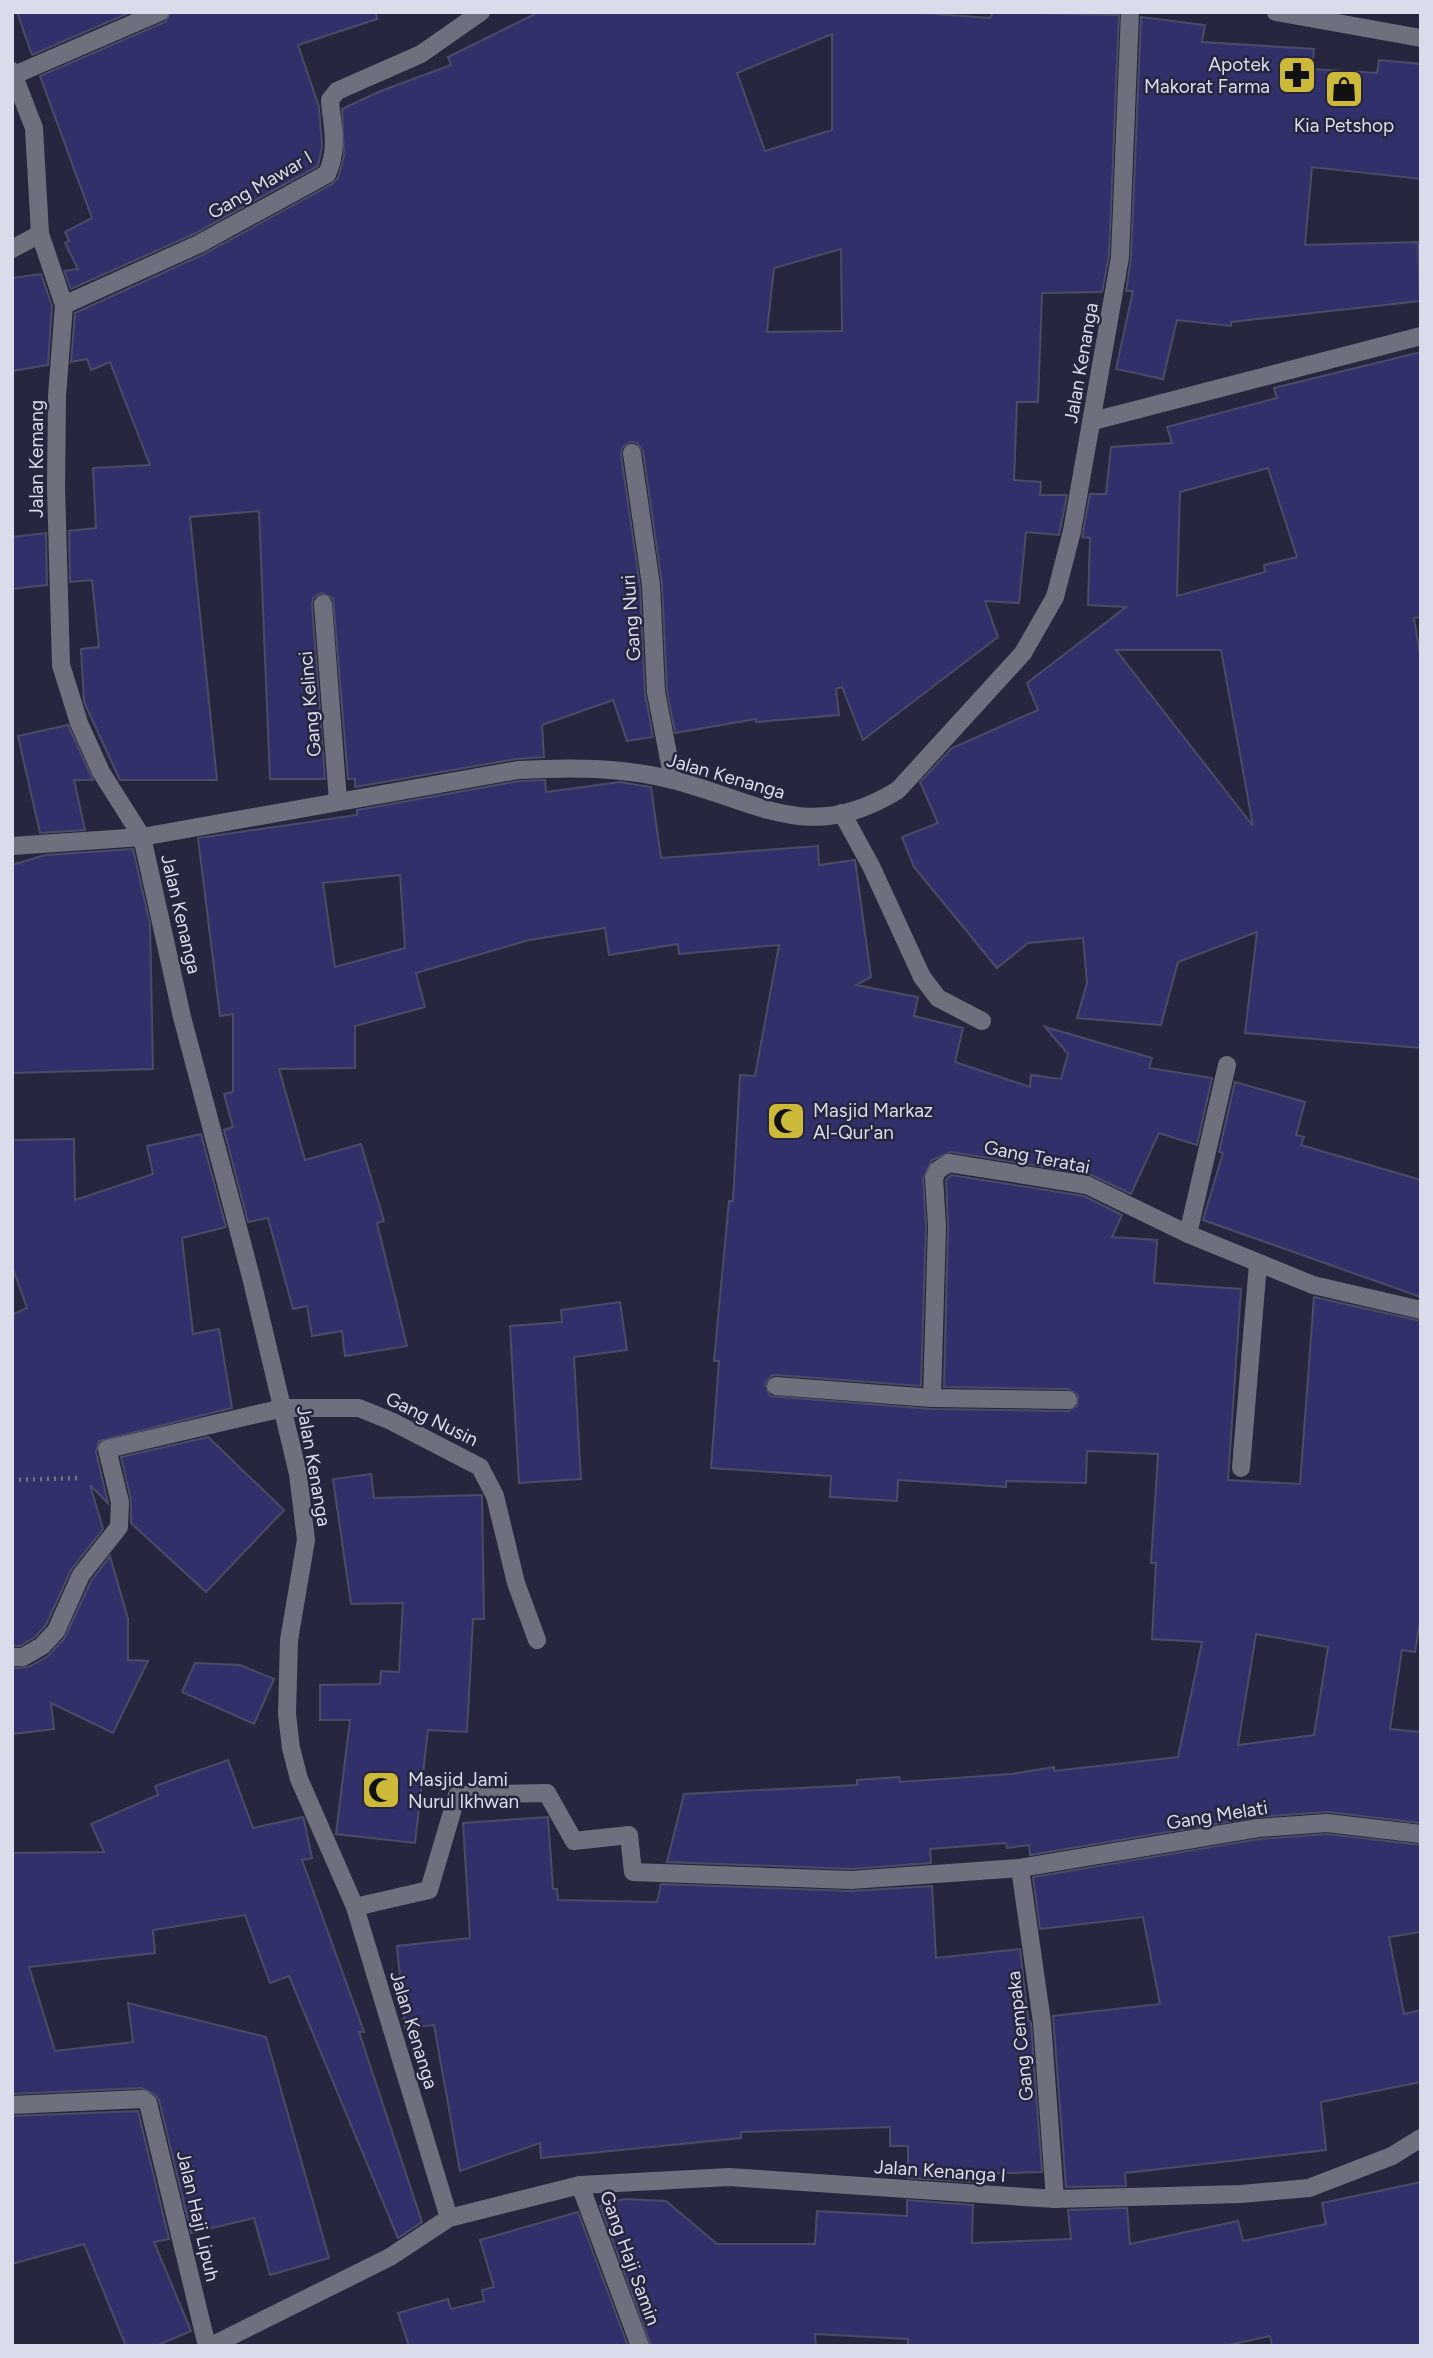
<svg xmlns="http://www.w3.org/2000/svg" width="1433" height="2358" font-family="Figtree,sans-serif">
<rect width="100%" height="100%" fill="#26273e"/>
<g fill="#31306b" stroke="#4a4c66" stroke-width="2" fill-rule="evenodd">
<polygon points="17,12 131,12 32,55"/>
<polygon points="171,12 376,12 377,19 298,45 319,107 322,146 318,166 194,234 71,289 64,271 78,269 65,243 69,241 65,232 92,218 40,76 165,22"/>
<path d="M539 12H908L990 18 993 12 1119 15 1109 256 1102 292 1042 293 1038 402H1017L1014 480 1041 482 1040 495H1067L1059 535 1026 532 1019 603 985 601 998 637 863 740 842 687 836 689 839 715 756 722V719L675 733 667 691 662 584 643 451 637 443 630 442 622 448 621 455 640 586 645 693 653 737 627 741 613 700 542 725 544 757 516 759 355 787V779H348L333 598 321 593 313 598 312 605 325 779H270L259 511 190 517 217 780H120L84 702 81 649 99 647 92 580 70 582 69 531 96 528 93 468 150 465 110 362 91 370 87 359 71 362 75 313 204 254 332 184 338 178 344 156 342 109 381 91 451 65 448 57ZM832 34V130L765 151 737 73ZM841 249 842 331 767 332 774 268Z"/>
<polygon points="1141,17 1205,25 1202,42 1314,49 1312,69 1377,73 1379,60 1421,64 1421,179 1312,167 1305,245 1418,242 1420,301 1231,322 1231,326 1177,320 1163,379 1116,369 1133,291 1126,291 1131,258"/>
<polygon points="41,274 52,306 48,365 12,371 12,278"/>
<path d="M1421 352V617L1414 618 1421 660V1048L1245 1033 1257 932 1178 962 1161 1025 1077 1018 1087 983 1083 938 1028 943 997 968 914 867 902 837 938 823 920 782 952 748 1038 710 1027 683 1126 607 1088 605 1090 538 1082 537 1090 494H1106L1111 447 1172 443 1167 427 1277 398 1274 388ZM1268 468 1297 557 1264 565 1265 572 1177 596 1180 492ZM1116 650H1221L1253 826Z"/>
<polygon points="46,533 47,585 12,589 12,537"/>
<polygon points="68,725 93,780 74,780 85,830 40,833 18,736"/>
<path d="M545 780 546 792 620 782 651 787 661 858 818 846 819 865 855 860 871 977 856 985 918 997 914 1016 963 1028 955 1062 1030 1087 1031 1075 1061 1079 1068 1054 1045 1027 1152 1058 1149 1068 1212 1078 1197 1145 1159 1133 1131 1194 1089 1174 951 1152 932 1160 923 1179 926 1226 921 1386 776 1375 771 1376 765 1384 770 1396 932 1409 1068 1411 1077 1406 1078 1395 1068 1389 944 1387 948 1226 946 1180 951 1175 1084 1196 1122 1215 1112 1237 1157 1240 1154 1283 1241 1289 1228 1480 1300 1484 1314 1297 1421 1321V1615L1415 1652 1402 1650 1390 1729 1421 1732V1823L1328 1812 1257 1817 1030 1855 1029 1845 1007 1848 1006 1843 930 1849 931 1863 851 1869 667 1862 684 1794 857 1785V1780L899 1777 900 1782 1011 1774 1054 1767V1771L1178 1757 1202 1642 1152 1639 1156 1563H1151L1158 1454 1087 1451 1086 1483 1006 1481V1487L898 1480 897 1501 830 1497 831 1476 711 1468 719 1361H714L729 1201H733L740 1075 755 1076 779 945 679 954 678 944 609 955 605 928 529 940 416 973 425 1007 355 1026V1068L279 1069 305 1160 361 1144 384 1221 377 1223 407 1346 345 1356 342 1331 312 1336 307 1306 293 1309 268 1218 248 1222 224 1130 233 1127 224 1094 233 1092V1014L220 1016 198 838 357 815V810L519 781ZM400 875 405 948 335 967 323 883ZM1256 1634 1328 1647 1314 1735 1238 1745Z"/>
<polygon points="133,849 150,924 153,1069 12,1073 12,865 45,855"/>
<polygon points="1235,1082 1305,1102 1296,1135 1304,1137 1301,1145 1421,1180 1421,1297 1203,1220 1223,1153 1219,1152"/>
<polygon points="201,1134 226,1227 182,1238 193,1334 219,1329 232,1408 99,1441 96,1452 108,1503 90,1485 103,1529 71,1570 46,1625 35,1637 20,1646 12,1646 12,1315 27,1308 12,1266 12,1140 74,1139 75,1200 153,1174 147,1146"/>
<polygon points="620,1302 627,1350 574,1357 581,1479 519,1483 510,1326 562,1322 561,1310"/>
<polygon points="208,1437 284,1510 206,1592 131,1523 131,1500 121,1457"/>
<polygon points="371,1474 374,1498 482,1495 484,1619 473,1619 467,1732 428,1730 415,1843 336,1834 350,1720 320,1720 320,1685 380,1684 381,1671 399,1672 403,1603 351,1604 333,1479"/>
<polygon points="110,1556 128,1619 128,1660 148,1661 113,1733 51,1703 54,1729 12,1734 12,1668 29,1667 48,1656 64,1639 91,1581"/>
<polygon points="195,1663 240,1665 274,1679 254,1724 182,1692"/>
<polygon points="228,1760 253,1828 303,1817 304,1820 312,1858 302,1860 364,2032 359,2032 422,2222 398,2238 289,1976 270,1983 245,1915 153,1930 155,1953 29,1967 55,2051 133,2042 128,2003 266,2037 329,2258 270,2275 254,2218 191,2233 159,2100 154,2094 141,2088 12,2094 12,1853 104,1852 91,1824 158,1795 155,1786"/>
<polygon points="548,1817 553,1889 557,1889 558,1900 657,1902 661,1884 851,1891 932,1886 936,1958 1020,1949 1028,2019 1031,2023 1042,2172 973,2174 973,2182 908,2178 908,2146 890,2146 890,2127 741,2132 741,2138 541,2158 540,2143 460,2171 434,2025 405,2028 397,1946 470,1938 463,1823"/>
<polygon points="1327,1834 1421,1845 1421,1932 1389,1937 1404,2014 1421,2010 1421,2082 1321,2102 1326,2150 1125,2173 1126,2186 1066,2187 1053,2016 1160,2004 1143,1917 1040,1929 1033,1877 1259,1839"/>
<polygon points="138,2111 169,2239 154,2242 191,2331 156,2346 126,2346 84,2244 12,2264 12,2116"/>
<polygon points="1421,2182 1421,2346 1272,2346 1270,2336 1224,2346 908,2346 908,2339 815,2334 816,2346 651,2346 600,2206 624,2199 666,2201 717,2244 815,2244 817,2211 907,2216 907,2200 973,2205 972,2243 1071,2239 1068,2210 1127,2208 1130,2244 1238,2221 1243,2241 1326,2224 1322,2203"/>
<polygon points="578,2212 628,2346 409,2346 398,2313 448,2299 451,2309 484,2301 482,2290 494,2287 480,2240"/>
</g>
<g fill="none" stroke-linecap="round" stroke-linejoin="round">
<polyline stroke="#727487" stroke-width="4.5" stroke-dasharray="2 5" stroke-linecap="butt" points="12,1480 77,1478 80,1475"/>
<g stroke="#6f707d" stroke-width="18">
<polyline points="1276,12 1421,38"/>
<polyline points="12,71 34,128 40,234 64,305 57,396 56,488 61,665 79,723 101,772 142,837 182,1017 251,1277 298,1474 306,1540 289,1640 287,1714 291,1748 299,1779 355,1907 449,2218"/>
<polyline points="12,76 160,12"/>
<polyline points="12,249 40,234"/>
<path d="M64 305 199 244 327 174C339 147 332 128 330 100L337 91 421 54 481 12"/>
<polyline points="1093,421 1421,336"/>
<polyline points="632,453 651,585 656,692 673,780"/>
<polyline points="323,604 338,801"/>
<polyline points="842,813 871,866 922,977 938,998 982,1021"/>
<path d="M12 846 142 837 518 770C571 767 622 767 673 780 759 802 810 845 898 790L1023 653 1055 597 1072 531 1120 257 1130 12"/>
<polyline points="1188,1234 1227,1065"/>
<polyline points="776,1386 932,1398 1068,1400"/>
<polyline points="932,1398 937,1226 934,1178 938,1170 949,1163 1087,1185 1188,1234 1313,1285 1421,1310"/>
<polyline points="1241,1468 1258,1264"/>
<polyline points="12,1657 23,1657 42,1646 56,1631 81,1575 119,1527 120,1502 107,1449 283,1408 359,1408 391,1421 480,1467 495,1496 516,1583 537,1640"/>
<polyline points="1020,1868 1042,2022 1055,2199"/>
<polyline points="355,1907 429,1890 457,1795 547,1793 574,1841 629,1835 633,1872 851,1880 1020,1868 1258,1828 1327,1823 1421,1834"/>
<polyline points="12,2105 142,2099 148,2103 207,2346"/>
<polyline points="580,2185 640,2346"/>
<polyline points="211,2346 390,2257 449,2218 580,2185 729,2177 1055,2199 1241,2194 1309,2188 1392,2156 1421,2138"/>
</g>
</g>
<defs>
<symbol id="pharmacy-square" viewBox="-11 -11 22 22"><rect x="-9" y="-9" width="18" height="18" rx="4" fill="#ccb939" stroke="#26273e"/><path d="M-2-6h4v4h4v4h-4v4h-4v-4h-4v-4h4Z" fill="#111"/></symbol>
<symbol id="shop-square" viewBox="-11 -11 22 22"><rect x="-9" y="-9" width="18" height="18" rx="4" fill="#ccb939" stroke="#26273e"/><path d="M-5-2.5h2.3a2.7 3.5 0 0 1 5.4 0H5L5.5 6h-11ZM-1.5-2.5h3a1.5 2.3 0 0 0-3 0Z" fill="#111"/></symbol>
<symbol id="mosque-square" viewBox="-11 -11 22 22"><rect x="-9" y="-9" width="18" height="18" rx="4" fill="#ccb939" stroke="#26273e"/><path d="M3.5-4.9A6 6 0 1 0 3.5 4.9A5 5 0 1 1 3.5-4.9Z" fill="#111"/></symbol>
</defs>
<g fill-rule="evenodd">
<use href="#pharmacy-square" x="1275" y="53" width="44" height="44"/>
<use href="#shop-square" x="1322" y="67" width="44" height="44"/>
<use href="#mosque-square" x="764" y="1099" width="44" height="44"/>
<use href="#mosque-square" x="359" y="1768" width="44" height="44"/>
</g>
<g text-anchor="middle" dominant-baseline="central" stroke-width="5" stroke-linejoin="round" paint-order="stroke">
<g font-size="19" fill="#dadceb" stroke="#26273e" text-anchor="start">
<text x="1270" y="64" text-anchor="end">Apotek<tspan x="1270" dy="22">Makorat Farma</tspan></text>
<text x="1344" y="125" text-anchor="middle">Kia Petshop</text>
<text x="813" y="1110">Masjid Markaz<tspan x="813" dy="22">Al-Qur'an</tspan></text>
<text x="408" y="1779">Masjid Jami<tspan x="408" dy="22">Nurul Ikhwan</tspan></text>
</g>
<g font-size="19" fill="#dadceb" stroke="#26273e">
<text transform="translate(260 185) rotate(-30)">Gang Mawar I</text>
<text transform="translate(1081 363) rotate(-80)">Jalan Kenanga</text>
<text transform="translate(36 459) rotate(-90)">Jalan Kemang</text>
<text transform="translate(631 618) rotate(-94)">Gang Nuri</text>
<text transform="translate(310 704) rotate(-95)">Gang Kelinci</text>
<text transform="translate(726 776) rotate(16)">Jalan Kenanga</text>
<text transform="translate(181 914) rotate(77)">Jalan Kenanga</text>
<text transform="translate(1037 1157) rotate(11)">Gang Teratai</text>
<text transform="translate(432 1419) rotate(26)">Gang Nusin</text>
<text transform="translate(314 1466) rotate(80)">Jalan Kenanga</text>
<text transform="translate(1217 1815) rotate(-9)">Gang Melati</text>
<text transform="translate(414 2030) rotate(73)">Jalan Kenanga</text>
<text transform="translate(1020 2036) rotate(-96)">Gang Cempaka</text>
<text transform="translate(940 2171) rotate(4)">Jalan Kenanga I</text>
<text transform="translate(198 2216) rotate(77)">Jalan Haji Lipuh</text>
<text transform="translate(630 2258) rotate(70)">Gang Haji Samin</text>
</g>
</g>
<rect width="1433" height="2358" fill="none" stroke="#dadceb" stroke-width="28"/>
</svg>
